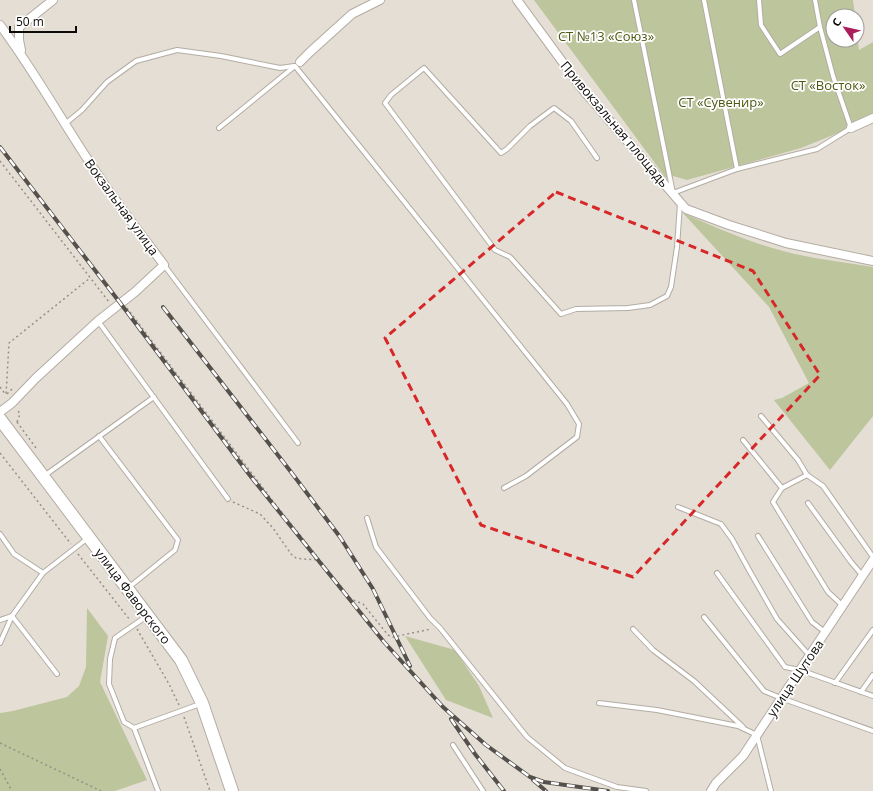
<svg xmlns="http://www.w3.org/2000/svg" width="873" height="791" font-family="'Open Sans',sans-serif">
<rect width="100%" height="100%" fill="#e5ded5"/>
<g fill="#bcc59c">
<polygon points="534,0 853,0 855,16 833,16 833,40 857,40 857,34 859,50 873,42 873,115 838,133 801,148 687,180 673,176 666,178"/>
<path d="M683 213C715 227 748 242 783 251 813 259 843 262 873 267V416L830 470 774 400 782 398 809 383 769 307Z"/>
<polygon points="87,608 108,636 100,682 147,780 115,791 0,791 0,713 13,711 67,697 79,686 86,667"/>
<polygon points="405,636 455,650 479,686 493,718 446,700"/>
</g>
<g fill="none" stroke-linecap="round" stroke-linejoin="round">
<defs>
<g id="lane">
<polyline points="634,0 673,193 737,169 817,149 851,128 833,76 820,27 815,0"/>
<polyline points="704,0 737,169"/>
<polyline points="759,0 761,25 780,54 820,27"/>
<polyline points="65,124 82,110 107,82 136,61 177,50 221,56 280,68 294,66"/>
<polyline points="219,128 295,66 567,404 579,424 577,437 526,476 504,488"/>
<polyline points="597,158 571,121 554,108 530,126 507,149 501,153 424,68 391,95 385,103 495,250 510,257 561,314 576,309 628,308 650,305 667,296 671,287 677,247 680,204"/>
<polyline points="164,265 298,443"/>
<polyline points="98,321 228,499"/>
<polyline points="761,416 798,460 807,475 782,488"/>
<polyline points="99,436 178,540 175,550 128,588"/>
<polyline points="743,440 782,488 773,502 828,592 842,605"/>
<polyline points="807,475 823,486 873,557"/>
<polyline points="44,476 154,397"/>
<polyline points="808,503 851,562 862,575"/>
<polyline points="678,507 721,524 732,539 749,570 777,619 809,655"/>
<polyline points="367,518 376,547 430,618 440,628 527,737 565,768 617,787 646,791"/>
<polyline points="0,534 14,554 43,573"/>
<polyline points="758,536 812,622 825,632"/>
<polyline points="717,573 785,667 800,670 873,696"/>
<polyline points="147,616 115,638 110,659 109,684 124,722 134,728 158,791"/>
<polyline points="704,617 764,691 781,698 873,731"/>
<polyline points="0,620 12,616 57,674"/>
<polyline points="633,629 653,650 694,681 743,727"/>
<polyline points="0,643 12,616 43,573 88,538"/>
<polyline points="835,683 873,630"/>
<polyline points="861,692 873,675"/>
<polyline points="599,703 657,710 738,726 757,735 771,791"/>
<polyline points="134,728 200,704"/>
<polyline points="453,745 483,791"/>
</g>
<g id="street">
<polyline points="517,0 583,90 686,209 729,225 786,243 873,261"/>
<path d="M0 25C35 72 63 123 96 172 117 204 141 234 164 265L135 292 98 321 36 378 12 403 0 412"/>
<polyline points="21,50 19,40 19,27 53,0"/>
<polyline points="300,62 310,52 352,14 380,0"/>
<polyline points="851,128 873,118"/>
<polyline points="711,791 716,783 743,756 873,560"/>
</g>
<polyline id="secondary" points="0,419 181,660 202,703 232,791"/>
</defs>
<use href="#lane" stroke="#b3aca3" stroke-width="6"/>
<use href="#street" stroke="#b3aca3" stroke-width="10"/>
<use href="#secondary" stroke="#b3aca3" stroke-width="14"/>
<g stroke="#959089" stroke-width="1.5" stroke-dasharray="2 3" stroke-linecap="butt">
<polyline points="0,161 109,302"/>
<polyline points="127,308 272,500 351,599 363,604 388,635 393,637 431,629"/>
<polyline points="0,387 6,395"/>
<polyline points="12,389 6,395 9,343 90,278"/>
<polyline points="17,422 36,448"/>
<polyline points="17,422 20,414 17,409"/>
<polyline points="0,453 71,544"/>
<polyline points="233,502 260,514 273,528 291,554 296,558 303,559 320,560"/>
<polyline points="78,554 130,620"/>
<polyline points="137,629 169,684 179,705"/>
<polyline points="184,717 210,791"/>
<polyline points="0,743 101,791"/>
<polyline points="0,769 12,791"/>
</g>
<use href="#lane" stroke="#fff" stroke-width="4"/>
<use href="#street" stroke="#fff" stroke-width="8"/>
<use href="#secondary" stroke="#fff" stroke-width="12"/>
<defs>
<g id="rail">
<polyline points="0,147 121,304 248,473 384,642 443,707 486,745 530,777 544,782 608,791"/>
<polyline points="163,307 291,472 340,537 373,589 410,666"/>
<polyline points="451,719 475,754 504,791"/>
<polyline points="533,780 546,791"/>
</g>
</defs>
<use href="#rail" stroke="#54504b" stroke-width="4"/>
<use href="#rail" stroke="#fff" stroke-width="2.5" stroke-dasharray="8" stroke-linecap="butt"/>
</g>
<path fill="none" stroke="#d62828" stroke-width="3" stroke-dasharray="8 5" stroke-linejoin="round" d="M556 192 753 271 820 375 633 577 481 525 385 338Z"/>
<g text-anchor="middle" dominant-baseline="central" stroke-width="3.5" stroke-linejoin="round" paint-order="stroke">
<g font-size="13" fill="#4e5812" stroke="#fff">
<text x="606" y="36">СТ №13 «Союз»</text>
<text x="828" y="85">СТ «Восток»</text>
<text x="721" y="102">СТ «Сувенир»</text>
</g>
<g font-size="13" fill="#0d0b08" stroke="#fff">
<text transform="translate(615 124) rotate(50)">Привокзальная площадь</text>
<text transform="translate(122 207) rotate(54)">Вокзальная улица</text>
<text transform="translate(133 596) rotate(53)">улица Фаворского</text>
<text transform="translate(795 678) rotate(-56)">улица Шутова</text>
</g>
</g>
<g transform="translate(845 28) rotate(304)"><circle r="19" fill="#ffffff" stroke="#9e9d9c"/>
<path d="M0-3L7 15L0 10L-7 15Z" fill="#ab1e5c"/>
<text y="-6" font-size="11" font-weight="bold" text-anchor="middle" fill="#0d0b08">С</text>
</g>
<path d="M10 26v6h66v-6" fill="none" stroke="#0d0b08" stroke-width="2"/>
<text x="16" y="26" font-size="12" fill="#0d0b08" stroke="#ffffff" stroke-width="3" paint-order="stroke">50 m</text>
</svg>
